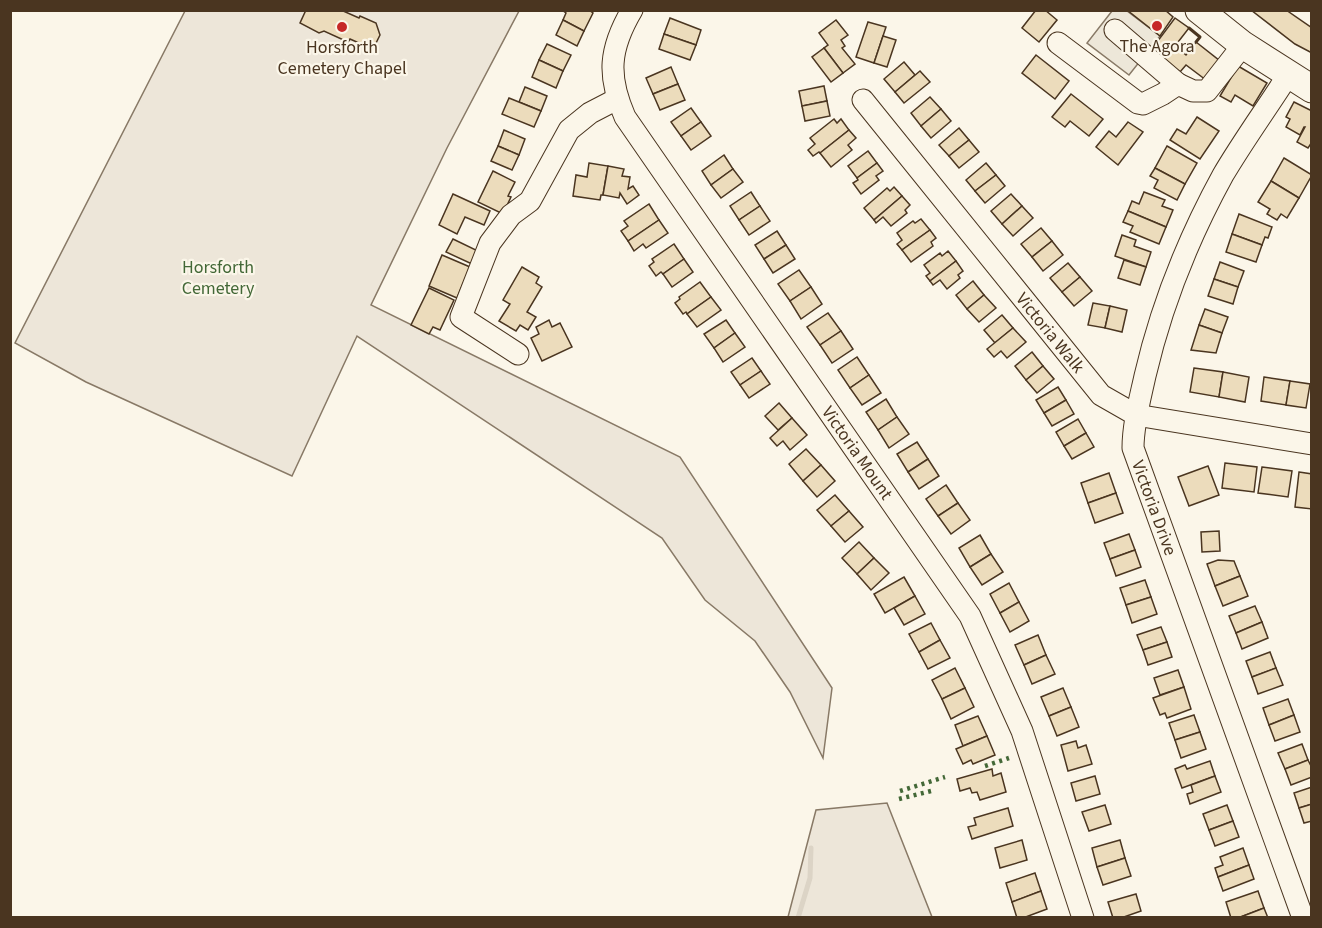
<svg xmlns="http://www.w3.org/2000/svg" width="1322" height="928" font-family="'Source Sans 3',sans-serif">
<rect width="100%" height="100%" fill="#fbf6e9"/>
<g fill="#ede6d9" stroke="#887966" stroke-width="1.5">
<polygon points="185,11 519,11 447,148 371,305 680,457 832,688 823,758 790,692 755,641 705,600 662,538 357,336 292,476 86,382 15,343"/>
<polygon points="887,803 932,917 788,917 816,810"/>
</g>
<polygon fill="#ede7d9" stroke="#887966" stroke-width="1.5" points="1112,11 1127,11 1160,36 1129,75 1087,43"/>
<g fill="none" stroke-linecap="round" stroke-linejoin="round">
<polyline stroke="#dcd4c6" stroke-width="5" points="798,918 810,878 811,848"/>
</g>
<g fill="#ecdcbc" stroke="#4a3520" stroke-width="1.5">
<polygon points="306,10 341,10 359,18 360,16 376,23 380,35 375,45 368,47 350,39 348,42 324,31 319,33 300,23"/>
<polygon points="562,10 589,10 593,13 584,31 563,20 566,13"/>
<polygon points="1036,10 1045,10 1057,20 1039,42 1022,28"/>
<polygon points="1127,10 1165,10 1173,17 1160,36"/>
<polygon points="1251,10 1286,10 1312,28 1312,53 1295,44"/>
<polygon points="670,18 701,30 696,45 664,34"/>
<polygon points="1175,18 1189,28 1175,46 1186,55 1196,42 1220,61 1206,80 1186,65 1180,72 1151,50"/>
<polygon points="563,20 584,31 577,46 556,35"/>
<polygon points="836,20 848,35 841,40 845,46 842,48 855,64 843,73 824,48 828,45 819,33"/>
<polygon points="868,22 886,27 874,63 856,57"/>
<polygon points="664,34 696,45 690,60 659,49"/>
<polygon points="883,36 896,40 887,67 874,63"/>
<polygon points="547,44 571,55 563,71 539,60"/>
<polygon points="824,48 843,73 831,82 812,57"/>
<polygon points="1036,55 1069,81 1055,99 1022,73"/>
<polygon points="539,60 563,71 556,88 532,77"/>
<polygon points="904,62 915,75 895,92 884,79"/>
<polygon points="1238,66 1267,83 1253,106 1235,95 1231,102 1220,96"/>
<polygon points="671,67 678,84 653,94 646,78"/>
<polygon points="920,71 930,82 904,103 895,92"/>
<polygon points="678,84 685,100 660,110 653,94"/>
<polygon points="824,86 827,101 802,106 799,91"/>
<polygon points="525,87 547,96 541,111 519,102"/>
<polygon points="1071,94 1103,119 1089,136 1070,121 1065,127 1052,117"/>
<polygon points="930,97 941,109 921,126 911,113"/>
<polygon points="509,98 541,111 534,127 502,114"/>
<polygon points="827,101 830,116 805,121 802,106"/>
<polygon points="1294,102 1312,111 1312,142 1308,148 1297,142 1305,127 1304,127 1300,135 1286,127 1290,119 1286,117"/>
<polygon points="691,108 701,122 681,136 671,122"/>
<polygon points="941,109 951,121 931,138 921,126"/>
<polygon points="1197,117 1219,131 1200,159 1170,140 1177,129 1186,134"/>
<polygon points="834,119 837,123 841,119 849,130 820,153 819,152 813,156 808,150 815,144 810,138"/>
<polygon points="701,122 711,136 691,150 681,136"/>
<polygon points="1128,122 1143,132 1118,165 1096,147 1109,131 1116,137"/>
<polygon points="959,128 969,140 949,156 939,145"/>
<polygon points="504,130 525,139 519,155 498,146"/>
<polygon points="849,130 856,138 848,145 852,150 831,167 820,153"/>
<polygon points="969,140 979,152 959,168 949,156"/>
<polygon points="498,146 519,155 512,170 491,161"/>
<polygon points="1167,146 1197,163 1185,184 1155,168"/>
<polygon points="868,151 877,163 857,178 848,166"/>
<polygon points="724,155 733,169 711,185 702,171"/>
<polygon points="1284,158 1312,175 1299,198 1271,181"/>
<polygon points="589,163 608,166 603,195 601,195 600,200 573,196 576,175 587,177"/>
<polygon points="877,163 883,171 876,176 879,180 861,194 853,183 858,180 857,178"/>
<polygon points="986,163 996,175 975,191 966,180"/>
<polygon points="608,166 624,169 622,176 630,177 628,189 633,186 639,195 627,204 620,193 619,198 603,195"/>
<polygon points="1155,168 1185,184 1177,200 1154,188 1158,180 1150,176"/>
<polygon points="733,169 743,182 721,198 711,185"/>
<polygon points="493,171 515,182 508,196 511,197 503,214 478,202"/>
<polygon points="996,175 1005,186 985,203 975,191"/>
<polygon points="1271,181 1299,198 1287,218 1281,214 1277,220 1267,214 1270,209 1258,202"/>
<polygon points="894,187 902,196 874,220 864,208 887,188 890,191"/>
<polygon points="751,192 760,206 739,220 730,206"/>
<polygon points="1144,192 1165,200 1162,206 1173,210 1166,227 1128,211 1132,201 1139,204"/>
<polygon points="453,194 490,211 484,225 465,217 457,234 439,225"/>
<polygon points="1011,194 1022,206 1002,224 991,211"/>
<polygon points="902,196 910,205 905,210 907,213 891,226 883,217 876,223 874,220"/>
<polygon points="649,204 659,220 628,241 621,231 628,226 624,221"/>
<polygon points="760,206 770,221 749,235 739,220"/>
<polygon points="1022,206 1033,218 1013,236 1002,224"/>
<polygon points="1128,211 1166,227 1159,244 1130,232 1133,226 1123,222"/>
<polygon points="1239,214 1272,227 1268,238 1265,237 1262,245 1232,234"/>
<polygon points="921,219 930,230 902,250 897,244 902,240 897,233 913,221 915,223"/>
<polygon points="659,220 668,233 646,248 643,244 634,251 628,241"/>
<polygon points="1041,228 1052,241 1032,257 1021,244"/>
<polygon points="930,230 936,238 931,242 933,246 911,262 902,250"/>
<polygon points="777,231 786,245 764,259 755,245"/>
<polygon points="1232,234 1262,245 1256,262 1226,252"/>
<polygon points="1122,235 1136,240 1134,246 1151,252 1146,267 1115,256"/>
<polygon points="453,239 478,251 472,264 446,252"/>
<polygon points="1052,241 1063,255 1043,271 1032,257"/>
<polygon points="674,244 684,259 663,274 661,272 656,276 649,266 654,262 652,259"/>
<polygon points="786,245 795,259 773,273 764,259"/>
<polygon points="948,251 956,261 930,281 926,276 930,273 924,265 940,253 942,256"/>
<polygon points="442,255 470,267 457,298 429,286"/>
<polygon points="684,259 693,272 672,287 663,274"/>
<polygon points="1124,260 1146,267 1140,285 1118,278"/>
<polygon points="956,261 963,271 958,275 960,278 947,289 940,280 933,285 930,281"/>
<polygon points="1220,262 1244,271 1238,287 1214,279"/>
<polygon points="1068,263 1080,277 1062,292 1050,278"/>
<polygon points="522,267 539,277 536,283 542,287 527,312 536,317 528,330 520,325 516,331 499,321 510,304 503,300"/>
<polygon points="799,270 811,287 790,301 778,284"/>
<polygon points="1080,277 1092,291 1074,306 1062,292"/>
<polygon points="1214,279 1238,287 1233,304 1208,296"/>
<polygon points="973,281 984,295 967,309 956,295"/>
<polygon points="700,282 711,297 687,314 686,312 683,314 675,303 680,299 679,297"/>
<polygon points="811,287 822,304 801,319 790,301"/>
<polygon points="429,288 454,300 440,330 433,327 429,334 411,325"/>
<polygon points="984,295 996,308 979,322 967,309"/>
<polygon points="711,297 721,310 697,327 687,314"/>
<polygon points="1093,303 1110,306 1105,328 1088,325"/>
<polygon points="1110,306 1127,310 1122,332 1105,328"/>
<polygon points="1205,309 1228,317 1222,333 1199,325"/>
<polygon points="828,313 841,331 820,345 807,327"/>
<polygon points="1002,315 1013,328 995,343 984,330"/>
<polygon points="549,320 552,327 560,323 572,347 542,361 531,338 539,334 536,327"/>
<polygon points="726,320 735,333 714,348 704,334"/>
<polygon points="1199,325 1222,333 1216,353 1191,350"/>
<polygon points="1013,328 1026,342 1007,358 1001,351 994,357 987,349"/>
<polygon points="841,331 853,349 832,363 820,345"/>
<polygon points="735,333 745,347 723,362 714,348"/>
<polygon points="1032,352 1043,366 1026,380 1015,366"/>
<polygon points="857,357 869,375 850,388 838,370"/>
<polygon points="752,358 761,371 740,385 731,372"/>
<polygon points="1043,366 1054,379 1037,393 1026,380"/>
<polygon points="1194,368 1223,372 1219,397 1190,392"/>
<polygon points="761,371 770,384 749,398 740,385"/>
<polygon points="1223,372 1249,377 1245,402 1219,397"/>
<polygon points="869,375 881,393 862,405 850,388"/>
<polygon points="1264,377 1290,381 1286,405 1261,401"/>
<polygon points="1290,381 1310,384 1306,408 1286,405"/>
<polygon points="1058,387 1066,400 1044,413 1036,400"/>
<polygon points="886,399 897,417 878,430 866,412"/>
<polygon points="1066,400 1074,414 1052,426 1044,413"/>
<polygon points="779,403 792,418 778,430 765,416"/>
<polygon points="897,417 909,434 889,448 878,430"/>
<polygon points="792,418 807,435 790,450 783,441 777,446 770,438"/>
<polygon points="1078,419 1086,433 1064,446 1056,432"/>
<polygon points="1086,433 1094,447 1072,459 1064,446"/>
<polygon points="917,442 928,459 908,472 897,454"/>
<polygon points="806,449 821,465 803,481 789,464"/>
<polygon points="928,459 939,476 919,489 908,472"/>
<polygon points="1225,463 1257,467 1254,492 1222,488"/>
<polygon points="821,465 835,481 817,497 803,481"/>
<polygon points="1208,466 1219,495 1189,506 1178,477"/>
<polygon points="1262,467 1292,471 1288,497 1258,493"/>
<polygon points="1299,472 1312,474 1312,509 1295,507"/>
<polygon points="1109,473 1116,493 1088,503 1081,483"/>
<polygon points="946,485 958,503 938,516 926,499"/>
<polygon points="1116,493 1123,513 1095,523 1088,503"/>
<polygon points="835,495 849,511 831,526 817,510"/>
<polygon points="958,503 970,520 951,534 938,516"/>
<polygon points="849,511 863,527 845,542 831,526"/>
<polygon points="1219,531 1220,551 1202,552 1201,532"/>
<polygon points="1129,534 1135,550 1110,559 1104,543"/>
<polygon points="980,535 991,554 970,567 959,548"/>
<polygon points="859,542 874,558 857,574 842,558"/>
<polygon points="1135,550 1141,567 1116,576 1110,559"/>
<polygon points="991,554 1003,572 982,585 970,567"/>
<polygon points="874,558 889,573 871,590 857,574"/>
<polygon points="1218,560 1234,561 1240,576 1215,586 1207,564"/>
<polygon points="1240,576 1248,596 1223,606 1215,586"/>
<polygon points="904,577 915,596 885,613 874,594"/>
<polygon points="1145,580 1151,597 1126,605 1120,588"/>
<polygon points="1009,583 1019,602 1000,613 990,594"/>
<polygon points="915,596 925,614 904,625 894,608"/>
<polygon points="1151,597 1157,614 1132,623 1126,605"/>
<polygon points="1019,602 1029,621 1010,632 1000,613"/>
<polygon points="1255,606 1262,622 1236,633 1229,616"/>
<polygon points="1262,622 1268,638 1242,649 1236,633"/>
<polygon points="931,623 940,640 919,652 909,634"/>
<polygon points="1161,627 1167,642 1143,650 1137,635"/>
<polygon points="1038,635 1046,655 1024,665 1015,645"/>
<polygon points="940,640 950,658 928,669 919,652"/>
<polygon points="1167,642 1172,657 1148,665 1143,650"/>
<polygon points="1270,652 1276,668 1252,677 1246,661"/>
<polygon points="1046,655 1055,674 1032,684 1024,665"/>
<polygon points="955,668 965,688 942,699 932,680"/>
<polygon points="1276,668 1283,685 1258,694 1252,677"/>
<polygon points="1178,670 1184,687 1160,695 1154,678"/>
<polygon points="1184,687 1191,709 1167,718 1165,713 1160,715 1153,698"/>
<polygon points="965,688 974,707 951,719 942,699"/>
<polygon points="1063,688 1071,707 1049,716 1041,697"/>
<polygon points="1288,699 1294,715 1269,725 1263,708"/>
<polygon points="1071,707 1079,727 1057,736 1049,716"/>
<polygon points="1194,715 1200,732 1175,740 1169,723"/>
<polygon points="1294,715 1300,732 1275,741 1269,725"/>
<polygon points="978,716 987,736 963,746 955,725"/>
<polygon points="1200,732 1206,749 1181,758 1175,740"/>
<polygon points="987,736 995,755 973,764 971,760 963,764 956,749"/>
<polygon points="1076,741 1078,748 1086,745 1092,764 1068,771 1061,745"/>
<polygon points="1302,744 1308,760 1285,769 1278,753"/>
<polygon points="1308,760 1312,768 1312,777 1291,785 1285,769"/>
<polygon points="1210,761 1215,776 1182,788 1175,769 1185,765 1187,769"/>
<polygon points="992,769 993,776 1001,773 1006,792 980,800 977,792 972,793 970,788 960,791 957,779"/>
<polygon points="1095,776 1100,794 1076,801 1071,783"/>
<polygon points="1215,776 1221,792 1190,804 1187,794 1193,792 1191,785"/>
<polygon points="1312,787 1312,804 1299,808 1294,793"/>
<polygon points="1312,804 1312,821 1304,823 1299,808"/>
<polygon points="1105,805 1111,824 1089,831 1082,812"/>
<polygon points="1227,805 1233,821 1209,830 1203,814"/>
<polygon points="1008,808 1013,826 972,839 968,827 976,825 974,818"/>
<polygon points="1233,821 1239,837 1215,846 1209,830"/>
<polygon points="1022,840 1027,860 1000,868 995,848"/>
<polygon points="1120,840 1125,858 1097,867 1092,848"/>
<polygon points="1243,848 1249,865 1218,877 1215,868 1223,865 1220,857"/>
<polygon points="1125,858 1131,876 1103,885 1097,867"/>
<polygon points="1249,865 1254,879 1223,891 1218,877"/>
<polygon points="1035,873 1041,891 1012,902 1006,883"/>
<polygon points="1041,891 1047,909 1023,918 1017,918 1012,902"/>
<polygon points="1258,891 1264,908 1238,918 1231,918 1226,902"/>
<polygon points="1136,894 1141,911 1121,918 1113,918 1108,902"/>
<polygon points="1264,908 1268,918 1238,918"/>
</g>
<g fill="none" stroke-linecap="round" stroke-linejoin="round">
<defs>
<g id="minor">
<path d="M632 10C609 49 607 76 625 117L970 616 1022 731 1083 918"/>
<polyline points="1115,30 1178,84"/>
<polyline points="1058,43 1138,103 1143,104 1163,94 1178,84 1193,91 1207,91 1243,45"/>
<path d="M1288 75C1267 108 1243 141 1223 175 1189 237 1161 307 1145 376 1140 399 1133 424 1133 448L1303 918"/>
<polyline points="863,100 1101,395 1136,415 1312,444"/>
<polyline points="518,354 461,317 490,243 511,215 530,201 569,130 590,113 617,99"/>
</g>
<polyline id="major" points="1199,10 1243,45 1312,89"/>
</defs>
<use href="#minor" stroke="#4a3520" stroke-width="23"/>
<use href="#major" stroke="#4a3520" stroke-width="29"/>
<use href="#minor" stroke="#fbf6e9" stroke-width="21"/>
<use href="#major" stroke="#fbf6e9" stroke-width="27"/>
<g stroke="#436837" stroke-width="4.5" stroke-dasharray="3 4.5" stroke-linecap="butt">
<polyline points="985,766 1009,758"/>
<polyline points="900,791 945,777"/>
<polyline points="899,799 935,790"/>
</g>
<polyline stroke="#4a3520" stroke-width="3" points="1189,28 1200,37 1196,42"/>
</g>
<g fill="#c62828" stroke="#fbf6e9" stroke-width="2">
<circle cx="1157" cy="26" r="6"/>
<circle cx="342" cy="27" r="6"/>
</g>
<g text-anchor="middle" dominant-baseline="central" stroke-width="4.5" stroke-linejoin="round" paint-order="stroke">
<g font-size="18" fill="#4a3520" stroke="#fbf6e9">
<text x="1157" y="46">The Agora</text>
<text x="342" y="47">Horsforth<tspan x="342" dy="21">Cemetery Chapel</tspan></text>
</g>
<g font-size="18" fill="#436837" stroke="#fbf6e9">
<text x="218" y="267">Horsforth<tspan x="218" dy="21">Cemetery</tspan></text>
</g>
<g font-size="18" fill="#4a3520" stroke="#fbf6e9">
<text transform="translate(1050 333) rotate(51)">Victoria Walk</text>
<text transform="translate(857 453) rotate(55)">Victoria Mount</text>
<text transform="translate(1154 508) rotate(70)">Victoria Drive</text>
</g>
</g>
<rect width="1322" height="928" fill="none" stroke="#4a3520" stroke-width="24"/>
</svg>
